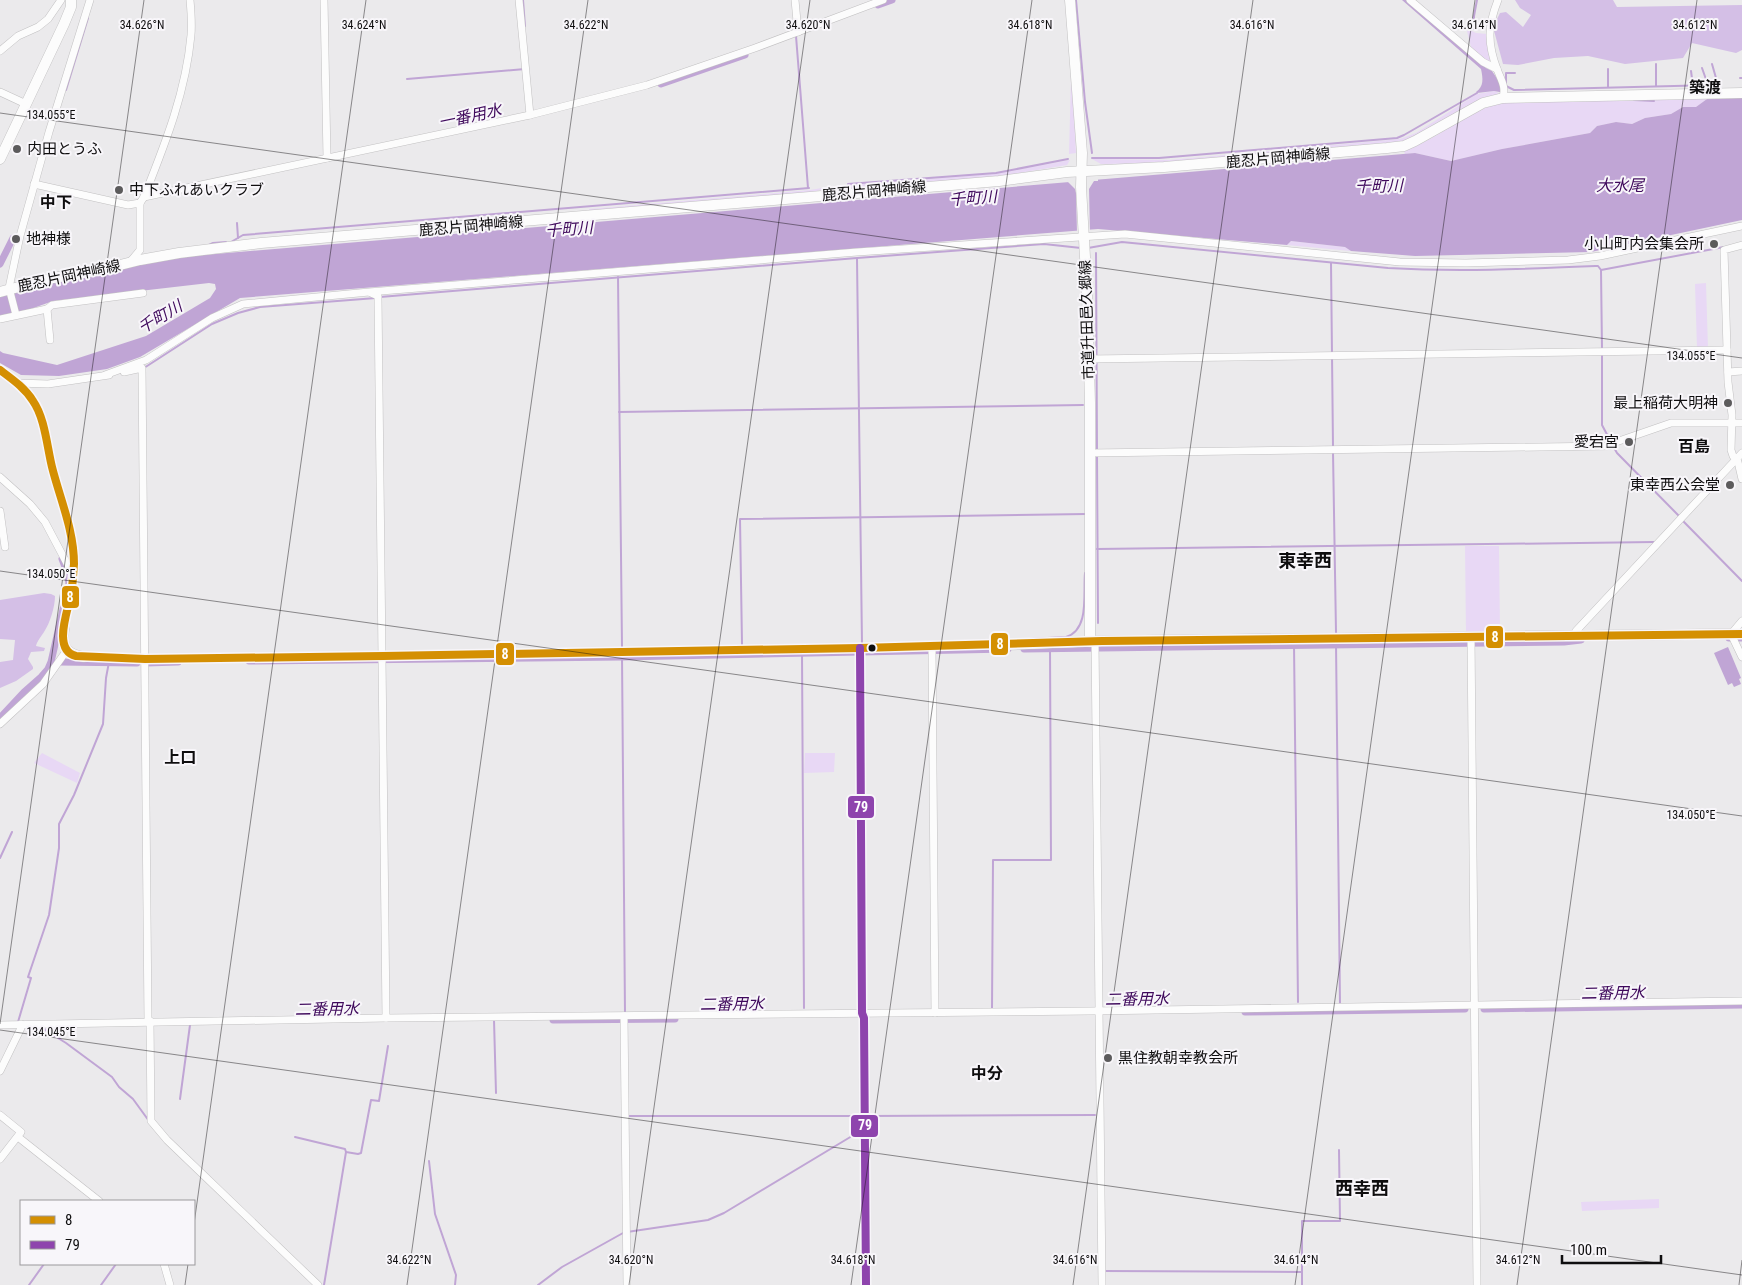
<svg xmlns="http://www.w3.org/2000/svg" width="1742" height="1285" font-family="'Roboto Condensed','Noto Sans JP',sans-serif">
<rect width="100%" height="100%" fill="#ebeaec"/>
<g fill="#e8d8f5">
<polygon points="1467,31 1472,31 1476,33 1487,34 1493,63 1491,65 1472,51"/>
<polygon points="1072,77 1076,153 1069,154 1071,78"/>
<polygon points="1494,91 1499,93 1404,142 1171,163 1101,164 1092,159 1170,160 1400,139 1416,133 1477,94"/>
<path d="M1720 96 1707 99 1696 107H1683L1671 114 1645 118 1632 124 1616 122 1597 126 1590 133 1502 149 1451 161 1415 153 1405 154 1404 151C1440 138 1468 111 1505 101Z"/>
<polygon points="1070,160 1067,165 1007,175 823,193 840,186 994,174"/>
<polygon points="828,187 808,194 589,212 589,209 810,190"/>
<polygon points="1291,241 1345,247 1351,251 1287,245"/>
<polygon points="1706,283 1708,349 1697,349 1695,284"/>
<polygon points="1465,546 1499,546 1500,633 1466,634"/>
<polygon points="42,753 80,773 77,783 34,763"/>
<polygon points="805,753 835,753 834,772 804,773"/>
<polygon points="1659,1199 1659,1208 1582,1211 1581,1202"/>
</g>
<g fill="#d4bfe6">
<polygon points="1515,0 1613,0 1617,7 1742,5 1742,50 1736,53 1692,43 1683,58 1625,64 1588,56 1554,58 1518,65 1503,64 1493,27 1500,13 1506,12 1523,27 1531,15 1520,8"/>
<path d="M44 593 51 594 55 596C55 607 50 623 44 632 41 637 37 641 36 646L45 648 44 651 31 652 28 659 33 667V669L16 681 0 688V662L13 660 15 640 0 639V600Z"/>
</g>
<g fill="#c0a5d5">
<path d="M1402 0H1407L1486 68 1492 71 1496 77 1505 93 1494 91 1477 93 1476 92C1484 86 1483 79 1481 69Z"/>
<polygon points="1720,96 1742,97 1742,220 1591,252 1415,256 1351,251 1345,247 1291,241 1287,245 1098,229 240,298 140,357 107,369 59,376 21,375 0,363 0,351 3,353 57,365 146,336 210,298 216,289 215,284 209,283 53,301 28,310 0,316 0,295 22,288 180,257 1415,153 1451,161 1502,149 1590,133 1597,126 1616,122 1632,124 1645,118 1671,114 1683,107 1696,107 1707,99"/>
<polygon points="1728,647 1741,678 1739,679 1741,684 1734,687 1732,683 1728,685 1714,653"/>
</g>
<polygon fill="#ebeaec" points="1098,178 1098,181 1094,181 1089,189 1090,232 1077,233 1076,193 1075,189 1067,181"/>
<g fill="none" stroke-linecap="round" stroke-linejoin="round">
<g stroke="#c0a5d5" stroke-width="2">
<polyline points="523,0 525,26"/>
<polyline points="1076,0 1085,102 1092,153"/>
<polyline points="1474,29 1474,16 1477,0"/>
<polyline points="796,36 808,188"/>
<polyline points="1712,64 1718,85"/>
<polyline points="1702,68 1708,85"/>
<polyline points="1691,71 1693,86"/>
<polyline points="1515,73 1506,73 1506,86 1514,90 1714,85"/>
<polyline points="1740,78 1742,78"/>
<polyline points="407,79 525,69"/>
<polyline points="1656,86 1656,64"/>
<polyline points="1608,87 1608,69"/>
<polyline points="66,90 88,18"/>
<polyline points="1634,100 1654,101"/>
<polyline points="1092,158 1159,158 1397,138 1404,135 1477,93"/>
<polyline points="848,184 996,173 1068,159"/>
<polyline points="237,223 238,238"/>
<polyline points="231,242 243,235 809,188"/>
<polyline points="209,245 213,243 226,242"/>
<path d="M1088 248 1122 242 1388 268C1458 272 1527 269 1598 266L1601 270 1602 349"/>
<polyline points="1096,253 1097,450"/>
<polyline points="857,259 862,644"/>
<polyline points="1331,263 1333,447"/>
<polyline points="1601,270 1724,247"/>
<polyline points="618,277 622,647"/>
<polyline points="380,297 857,258 1044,244 1081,248"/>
<polyline points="1602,354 1602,425 1611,442"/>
<polyline points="144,368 212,324 238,313 260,307 376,298"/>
<polyline points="619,412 1083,405"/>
<polyline points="1613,446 1617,453 1680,517"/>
<polyline points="1333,452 1336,632"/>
<polyline points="1097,455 1098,623"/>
<polyline points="1683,521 1742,581"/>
<polyline points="1097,549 1654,542"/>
<path d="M1013 640 1066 637C1090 630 1083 593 1085 573"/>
<polyline points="1336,643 1340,1006"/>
<polyline points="742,644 740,519 1086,514"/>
<polyline points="1294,644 1298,1002"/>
<polyline points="802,653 804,1008"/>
<polyline points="622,656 625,1014"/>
<polyline points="0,858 12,832"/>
<polyline points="992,1008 993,860 1051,860 1050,648"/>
<polyline points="494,1020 496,1093"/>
<polyline points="18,1022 31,978 28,977 49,915 59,848 59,824 74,795 103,724 106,678 109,662"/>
<polyline points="43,1026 45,1030 66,1043 112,1077 119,1087 133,1099 149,1121"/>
<polyline points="180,1099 190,1025"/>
<polyline points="628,1116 863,1116"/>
<polyline points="868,1116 1095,1115"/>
<polyline points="295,1137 345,1149 346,1152 358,1154 361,1153 371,1100 379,1101 388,1046"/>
<polyline points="429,1161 435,1214 456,1275 455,1285"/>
<polyline points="627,1232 708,1220 724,1213 862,1130"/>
<polyline points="1104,1271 1302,1272"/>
<polyline points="29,1285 44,1264"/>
<polyline points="101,1285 116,1264"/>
<polyline points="324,1285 346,1152"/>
<polyline points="538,1285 562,1267 623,1233"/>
<polyline points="1302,1285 1302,1221 1340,1221 1339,1150"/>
</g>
<g stroke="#c0a5d5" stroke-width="7">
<polyline points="878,5 892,0"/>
<polyline points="661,84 745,55"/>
<polyline points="0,264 13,238 18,237"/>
<polyline points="1729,638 1742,638"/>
<polyline points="1024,649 1564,642 1581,640"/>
<polyline points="249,661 622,657 1008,649"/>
<polyline points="59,662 137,663"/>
<polyline points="146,663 178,662"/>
<polyline points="0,718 24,692 41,677 48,669 51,662 69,583 67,572 62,559"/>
<polyline points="1484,1009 1742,1005"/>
<polyline points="1245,1012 1465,1009"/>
<polyline points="553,1020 675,1019"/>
</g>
<defs>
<g id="street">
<polyline points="324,0 327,158"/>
<polyline points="519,0 530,115"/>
<polyline points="795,0 798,32"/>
<polyline points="1410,0 1483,62 1497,69"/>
<path d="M1498 0C1488 25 1487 43 1497 69 1501 80 1506 86 1503 98"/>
<polyline points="0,51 18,36 38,27 48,19 61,0"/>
<polyline points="0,92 26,104"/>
<path d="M34 184 128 205 140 203 144 197C165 144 186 92 191 35 192 23 191 11 190 0"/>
<polyline points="144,197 530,115 647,85 755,48 883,0"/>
<polyline points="1742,245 1724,250 1728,382 1732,415 1731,450 1733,456 1738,462 1742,479"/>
<polyline points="130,262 140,250 140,203"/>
<polyline points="371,293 378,296 378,298 386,1018"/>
<polyline points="47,309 50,340"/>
<polyline points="16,315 9,288 20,236 49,132 90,0"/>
<polyline points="0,319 47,309 52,305 143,293"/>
<polyline points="1089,359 1727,350"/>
<path d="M0 370C12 379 25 388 34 401 45 419 48 450 53 471 57 485 63 498 66 511 77 554 73 587 64 629"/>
<polyline points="124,372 142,368 148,1021"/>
<polyline points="1728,372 1742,371"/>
<polyline points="105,375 146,360 212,318 243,304 369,292 857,252 1125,234 1400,262 1466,263 1568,260 1600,256 1742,226"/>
<polyline points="17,383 48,384 109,375"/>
<polyline points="1090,453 1609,446 1616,442 1671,423 1742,423"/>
<polyline points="0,477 30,504 45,522 72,573"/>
<polyline points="0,511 5,547"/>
<polyline points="1731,634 1742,657"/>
<polyline points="1731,634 1742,621"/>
<polyline points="1731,634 1742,634"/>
<polyline points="1471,636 1477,1285"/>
<polyline points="1575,636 1576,631 1742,453"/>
<polyline points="1095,641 1102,1285"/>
<polyline points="932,647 935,1013"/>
<polyline points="860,648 862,1013 864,1018 866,1285"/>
<polyline points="84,657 145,659 383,656 1003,645"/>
<polyline points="0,724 43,684 67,650"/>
<polyline points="624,1016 627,1285"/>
<polyline points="150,1021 151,1121 167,1140 318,1285"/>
<polyline points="0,1025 386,1018 1090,1011 1742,1001"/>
<polyline points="0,1071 21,1028 21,1024"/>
<polyline points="0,1115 21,1132 0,1159"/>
<polyline points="18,1137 99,1201"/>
<polyline points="164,1264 170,1285"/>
</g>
<g id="secondary">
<polyline points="1070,0 1082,153 1081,187 1087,292 1090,403 1090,642"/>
<polyline points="0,159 64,24 71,7 71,0"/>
<polyline points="0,292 53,278 100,270 140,260 179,253 261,243 999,181 1067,172 1164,167 1387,148 1404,146 1415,141 1483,103 1503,98 1742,93"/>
<path d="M64 629C61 647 66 654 84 657"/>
<polyline points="1003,645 1102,641 1731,634"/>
</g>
</defs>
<use href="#street" stroke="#c2c1c2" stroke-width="8"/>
<use href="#secondary" stroke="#c2c1c2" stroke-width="11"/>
<use href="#street" stroke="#fcfcfc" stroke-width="7"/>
<use href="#secondary" stroke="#fcfcfc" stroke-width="10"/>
<defs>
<path id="bus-1" d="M0 370C12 379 25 388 33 401 45 418 47 447 52 467 60 499 74 530 74 564 73 574 73 584 71 594 68 611 52 650 76 656L145 659 383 656 860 648 1102 641 1742 634"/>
<polyline id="bus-2" points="860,648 862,1013 864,1018 866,1285"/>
</defs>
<use href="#bus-1" stroke="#f8f6fa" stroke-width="11"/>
<use href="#bus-2" stroke="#f8f6fa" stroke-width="11"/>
<use href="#bus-1" stroke="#d48f02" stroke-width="8"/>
<use href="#bus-2" stroke="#8e44ad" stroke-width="8"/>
</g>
<path fill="none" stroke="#0f0e0f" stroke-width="1" stroke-opacity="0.45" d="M0 113 1742 358M0 571 1742 816M0 1024 144 0M0 1030 1742 1275M194 1224 366 0M185 1285 188 1264M407 1285 588 0M629 1285 810 0M851 1285 1032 0M1073 1285 1253 0M1295 1285 1475 0M1517 1285 1697 0M1739 1285 1742 1260"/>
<g fill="#5c5b5c" stroke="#f8f6fa" stroke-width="2">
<circle cx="17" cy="149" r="5"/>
<circle cx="119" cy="190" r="5"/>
<circle cx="16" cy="239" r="5"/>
<circle cx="1714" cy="244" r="5"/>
<circle cx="1728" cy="403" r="5"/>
<circle cx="1629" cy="442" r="5"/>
<circle cx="1730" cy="485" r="5"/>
<circle cx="1108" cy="1058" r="5"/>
</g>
<circle fill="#0f0e0f" stroke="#f8f6fa" stroke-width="2" cx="872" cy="648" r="4.5"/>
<g text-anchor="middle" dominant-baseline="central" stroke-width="4" stroke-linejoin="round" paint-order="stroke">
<g font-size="15" fill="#0f0e0f" stroke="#f8f6fa" text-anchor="start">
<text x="27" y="149">内田とうふ</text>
<text x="129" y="190">中下ふれあいクラブ</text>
<text x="26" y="239">地神様</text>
<text x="1704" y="244" text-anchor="end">小山町内会集会所</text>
<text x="1718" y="403" text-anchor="end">最上稲荷大明神</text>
<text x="1619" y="442" text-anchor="end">愛宕宮</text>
<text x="1720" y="485" text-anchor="end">東幸西公会堂</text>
<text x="1118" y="1058">黒住教朝幸教会所</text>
</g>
<g font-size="15" fill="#0f0e0f" stroke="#f8f6fa">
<text transform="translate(1278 158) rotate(-5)">鹿忍片岡神崎線</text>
<text transform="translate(874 191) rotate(-5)">鹿忍片岡神崎線</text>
<text transform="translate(471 226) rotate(-5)">鹿忍片岡神崎線</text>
<text transform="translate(69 276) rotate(-12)">鹿忍片岡神崎線</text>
<text transform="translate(1087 320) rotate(-92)">市道升田邑久郷線</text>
</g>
<g font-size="16" font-weight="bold" fill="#0f0e0f" stroke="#f8f6fa">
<text x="1705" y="87">築渡</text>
<text x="56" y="202">中下</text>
<text x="1694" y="446">百島</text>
<text x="180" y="757">上口</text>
<text x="987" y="1073">中分</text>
</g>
<g font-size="16" font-style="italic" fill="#3f095c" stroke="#f8f6fa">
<text transform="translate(470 116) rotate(-12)">一番用水</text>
<text x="1620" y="185">大水尾</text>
<text transform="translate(1379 186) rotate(-1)">千町川</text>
<text transform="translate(973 198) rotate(-4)">千町川</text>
<text transform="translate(569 229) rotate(-4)">千町川</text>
<text transform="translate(160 317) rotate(-31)">千町川</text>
<text transform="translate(1613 993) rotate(-1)">二番用水</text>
<text transform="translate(1137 999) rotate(-1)">二番用水</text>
<text transform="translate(732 1004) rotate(-1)">二番用水</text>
<text transform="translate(327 1009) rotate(-1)">二番用水</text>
</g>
<g font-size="18" font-weight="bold" fill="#0f0e0f" stroke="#f8f6fa">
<text x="1305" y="560">東幸西</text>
<text x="1362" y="1188">西幸西</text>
</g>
</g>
<g font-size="12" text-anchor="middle" fill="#0f0e0f" stroke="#f8f6fa" stroke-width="4" stroke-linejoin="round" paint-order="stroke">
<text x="142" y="29">34.626°N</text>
<text x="364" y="29">34.624°N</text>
<text x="586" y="29">34.622°N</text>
<text x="808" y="29">34.620°N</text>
<text x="1030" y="29">34.618°N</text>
<text x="1252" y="29">34.616°N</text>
<text x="1474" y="29">34.614°N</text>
<text x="1695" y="29">34.612°N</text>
<text x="51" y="119">134.055°E</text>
<text x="1691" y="360">134.055°E</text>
<text x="51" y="578">134.050°E</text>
<text x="1691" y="819">134.050°E</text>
<text x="51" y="1036">134.045°E</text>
<text x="409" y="1264">34.622°N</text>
<text x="631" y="1264">34.620°N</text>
<text x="853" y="1264">34.618°N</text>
<text x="1075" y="1264">34.616°N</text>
<text x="1296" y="1264">34.614°N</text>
<text x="1518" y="1264">34.612°N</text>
</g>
<g stroke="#f8f6fa" stroke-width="2">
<rect x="61" y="585" width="19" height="24" rx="5" fill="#d48f02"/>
<rect x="1485" y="625" width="19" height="24" rx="5" fill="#d48f02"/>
<rect x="990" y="632" width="19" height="24" rx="5" fill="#d48f02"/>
<rect x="495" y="642" width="20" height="24" rx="5" fill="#d48f02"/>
<rect x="847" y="795" width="28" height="24" rx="5" fill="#8e44ad"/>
<rect x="850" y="1114" width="29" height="24" rx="5" fill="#8e44ad"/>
</g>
<g font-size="14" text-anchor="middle" font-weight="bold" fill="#fff">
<text x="70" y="602">8</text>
<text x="1495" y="642">8</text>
<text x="1000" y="649">8</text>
<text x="505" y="659">8</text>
<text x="861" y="812">79</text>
<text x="865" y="1130">79</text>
</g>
<rect x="20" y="1200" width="175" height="65" fill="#f8f6fa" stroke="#9b999c"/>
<rect x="30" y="1216" width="25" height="8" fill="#d48f02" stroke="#9b999c"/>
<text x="65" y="1225" font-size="15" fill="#0f0e0f">8</text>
<rect x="30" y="1241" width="25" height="8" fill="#8e44ad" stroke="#9b999c"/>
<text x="65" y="1250" font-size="15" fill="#0f0e0f">79</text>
<path d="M1562 1255v8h99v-8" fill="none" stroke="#0f0e0f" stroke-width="2.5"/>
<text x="1570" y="1255" font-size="15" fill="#0f0e0f" stroke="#f8f6fa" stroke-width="4" paint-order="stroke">100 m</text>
</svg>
